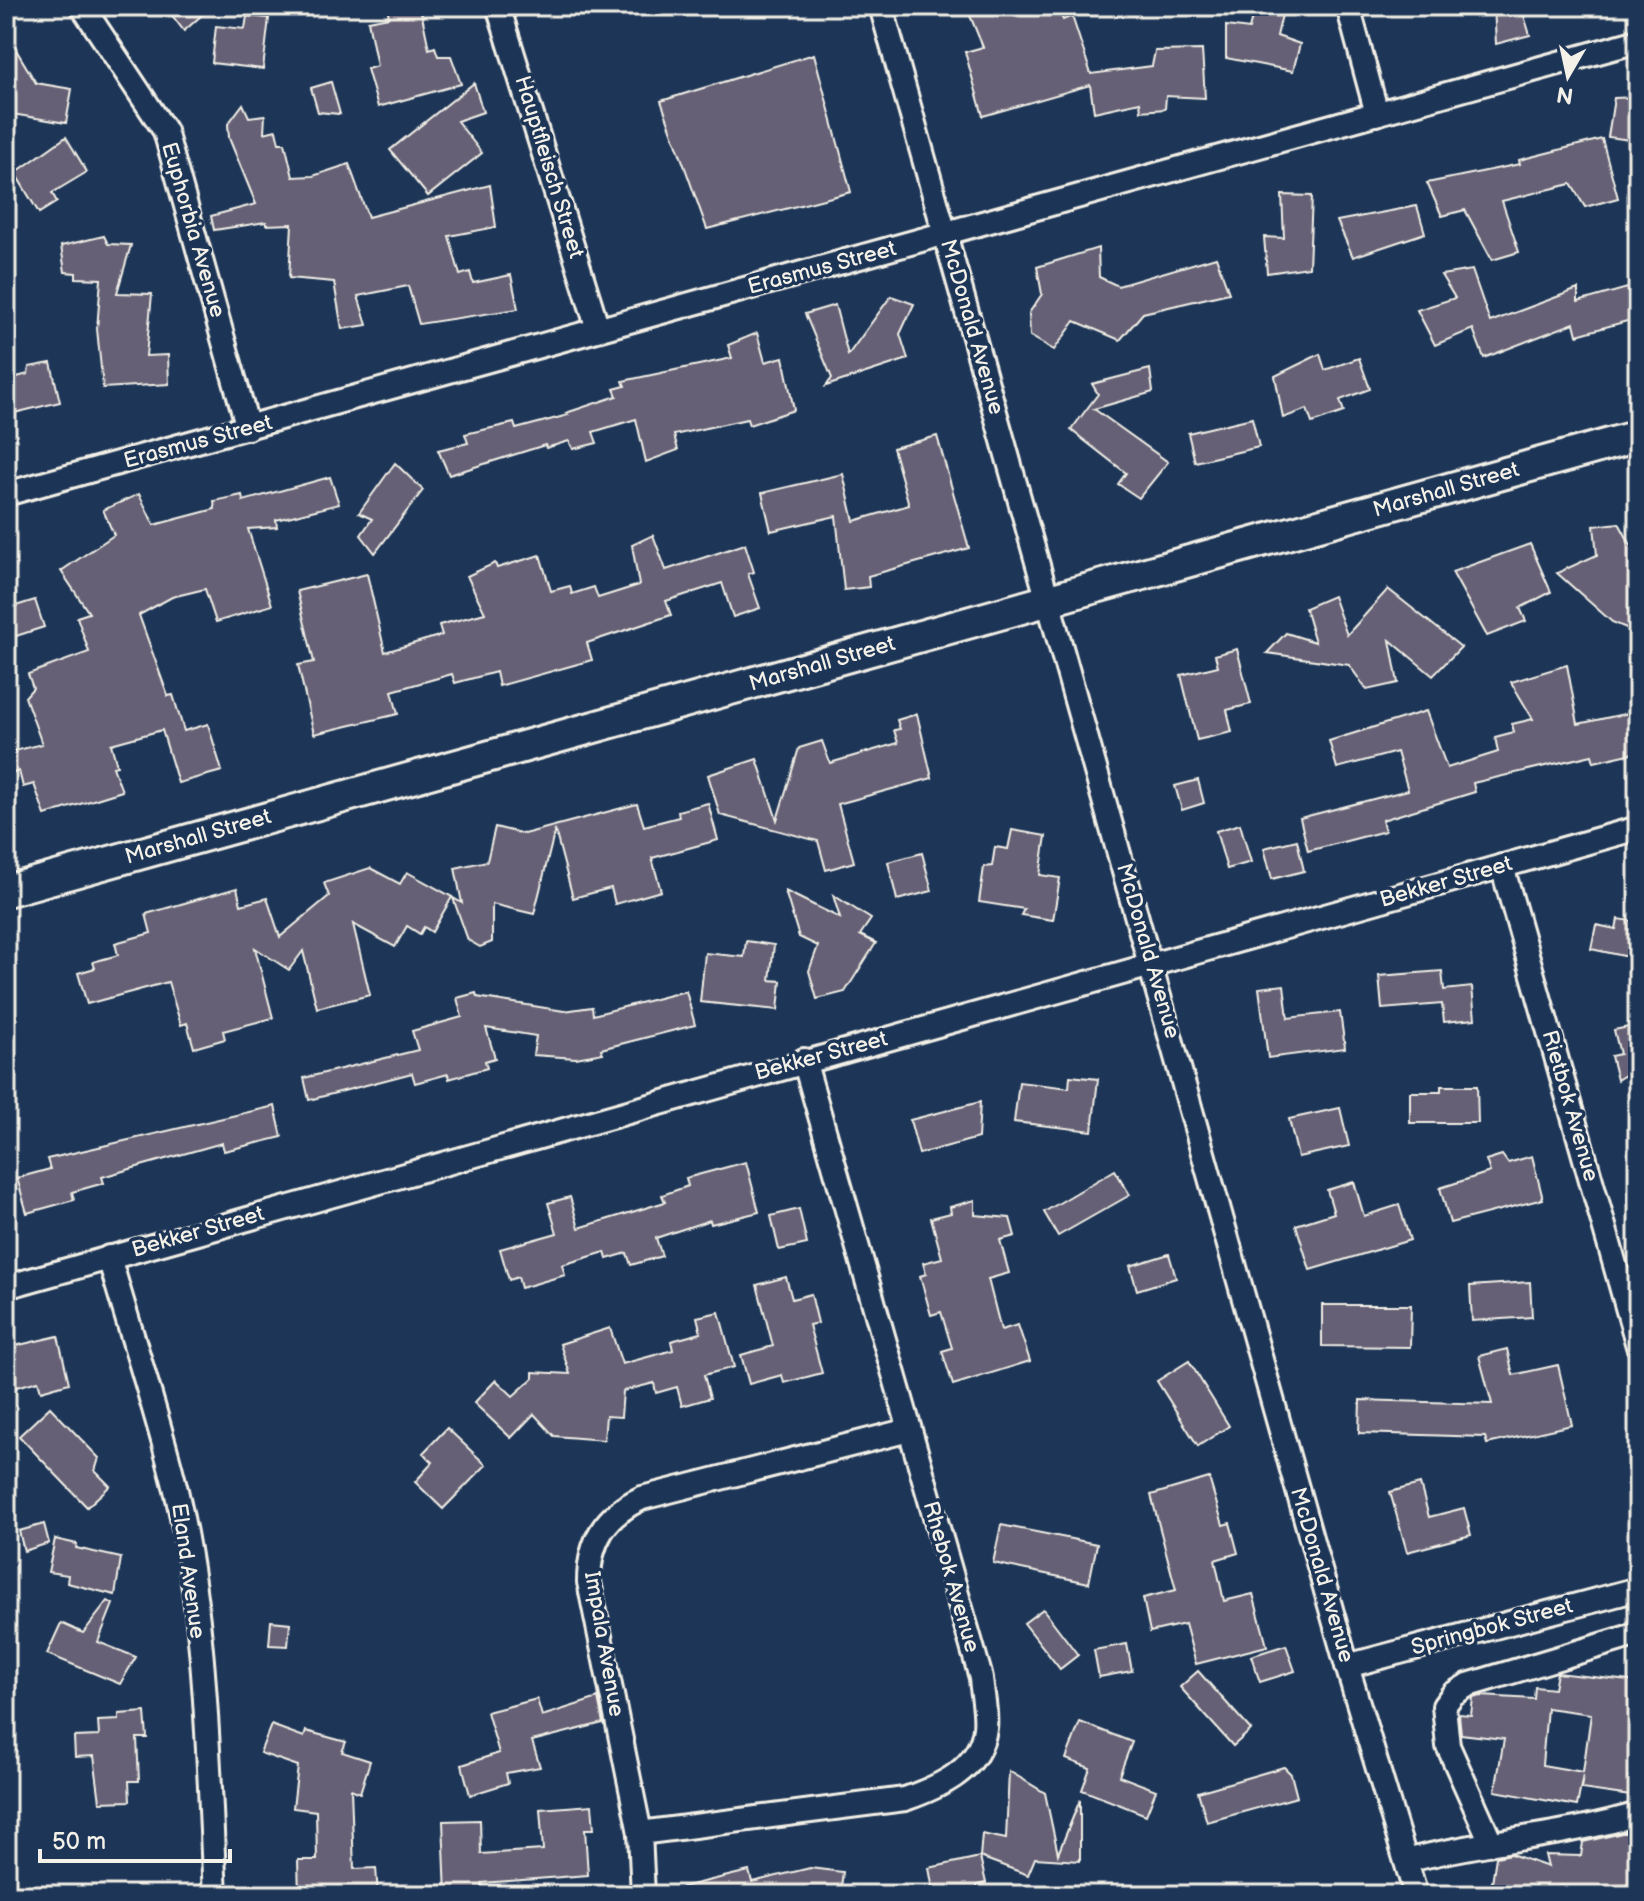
<svg xmlns="http://www.w3.org/2000/svg" width="1644" height="1901" font-family="'Balsamiq Sans',sans-serif">
<rect width="100%" height="100%" fill="#1d3557"/>
<filter id="ink" filterUnits="userSpaceOnUse"><feTurbulence type="fractalNoise" baseFrequency=".0125" numOctaves="2"/><feDisplacementMap in="SourceGraphic" scale="16" xChannelSelector="R" yChannelSelector="G"/><feConvolveMatrix kernelMatrix="1 2 1 2 8 2 1 2 1" color-interpolation-filters="sRGB"/></filter>
<g filter="url(#ink)">
<g fill="#656075" stroke="#f4f1e8" stroke-width="2" fill-rule="evenodd">
<polygon points="165,6 212,6 184,31"/>
<polygon points="387,6 420,6 429,49 435,47 438,56 451,56 461,84 378,107 367,69 377,66 368,21 389,17"/>
<polygon points="966,6 1057,6 1063,20 1072,16 1091,74 1152,66 1155,51 1202,50 1205,98 1166,96 1165,109 1141,111 1140,102 1094,112 1090,85 983,116 965,52 983,47"/>
<polygon points="1255,6 1284,6 1277,36 1300,44 1293,71 1226,58 1226,26 1249,29"/>
<polygon points="1494,6 1521,6 1530,35 1496,44"/>
<polygon points="247,16 269,18 263,69 212,63 216,26 245,29"/>
<polygon points="6,33 36,83 72,89 66,123 6,113"/>
<polygon points="814,54 851,192 707,229 661,101"/>
<polygon points="331,82 340,114 318,112 311,88"/>
<polygon points="474,83 483,112 457,121 482,153 428,196 390,150"/>
<polygon points="1638,97 1638,141 1608,137 1614,98"/>
<polygon points="243,104 249,117 265,115 264,133 276,130 279,143 285,143 293,177 313,176 349,164 368,217 490,185 496,227 449,236 460,275 470,272 473,283 511,275 518,309 419,324 408,286 358,296 367,325 342,329 334,282 289,278 292,224 266,225 266,222 214,230 211,216 256,204 229,138 228,124"/>
<polygon points="66,137 87,172 52,193 57,202 39,213 15,173"/>
<polygon points="1602,139 1618,198 1585,207 1571,184 1502,201 1519,252 1492,260 1465,210 1442,216 1427,183 1520,164 1519,160"/>
<polygon points="1282,195 1312,196 1309,267 1267,273 1264,237 1284,238"/>
<polygon points="1417,206 1425,233 1353,257 1337,221"/>
<polygon points="104,236 108,244 131,245 117,293 152,294 146,356 168,355 169,384 103,388 97,329 101,279 76,278 76,273 65,272 61,246"/>
<polygon points="1098,248 1099,277 1118,286 1216,257 1229,293 1143,313 1120,340 1075,321 1054,350 1030,336 1029,313 1042,294 1037,267"/>
<polygon points="1472,270 1490,322 1578,289 1578,302 1638,285 1638,318 1577,335 1574,323 1484,358 1473,329 1435,345 1417,310 1455,298 1441,275"/>
<polygon points="891,296 914,304 900,334 908,359 826,386 832,378 805,314 835,305 848,355"/>
<polygon points="757,333 765,362 783,357 794,410 749,425 747,419 674,435 678,450 646,462 636,419 593,432 597,443 573,449 569,441 546,448 545,445 449,475 438,450 468,443 465,434 514,423 516,429 568,415 566,413 617,396 614,389 625,386 623,381 732,358 728,345"/>
<polygon points="1320,354 1325,370 1359,358 1370,389 1340,400 1344,412 1312,423 1307,409 1283,418 1275,376"/>
<polygon points="51,363 60,402 6,415 6,380 28,374 29,367"/>
<polygon points="1150,369 1153,392 1094,409 1168,462 1139,498 1118,484 1126,473 1071,430 1098,394 1092,384"/>
<polygon points="1252,418 1259,447 1195,462 1188,433"/>
<polygon points="937,436 969,548 868,576 869,587 844,590 836,516 771,531 762,493 843,474 854,521 909,505 893,448"/>
<polygon points="395,463 423,490 375,553 361,535 372,519 359,513"/>
<polygon points="330,477 339,504 276,520 277,527 248,529 272,605 216,622 205,589 172,597 139,615 168,696 173,695 184,731 208,724 222,771 178,783 162,730 111,744 117,766 113,767 122,791 45,815 34,784 23,787 19,771 6,776 6,753 42,744 25,697 33,688 28,674 89,652 77,617 89,613 61,571 114,535 103,510 139,494 154,525 215,509 214,501 242,495 243,501"/>
<polygon points="1619,523 1638,558 1638,633 1612,622 1557,573 1597,555 1594,526"/>
<polygon points="653,535 666,570 745,544 754,572 748,574 760,608 733,617 722,583 666,601 671,615 587,643 592,660 499,686 496,672 455,683 452,674 392,691 398,714 314,734 298,665 314,662 297,591 367,574 385,652 442,635 439,625 485,613 467,576 495,563 497,568 540,555 551,591 570,586 572,594 594,587 598,598 639,585 632,545"/>
<polygon points="1530,544 1551,592 1520,608 1526,621 1487,636 1452,572"/>
<polygon points="1388,589 1461,647 1433,676 1390,640 1398,683 1367,690 1349,665 1267,653 1286,633 1315,642 1305,608 1333,596 1347,635"/>
<polygon points="35,600 44,627 10,638 6,609"/>
<polygon points="1237,649 1251,704 1227,710 1232,732 1197,740 1181,675 1218,666 1215,655"/>
<polygon points="1567,665 1578,724 1638,711 1638,752 1594,762 1592,755 1473,783 1475,792 1382,820 1385,831 1308,851 1300,818 1408,790 1397,752 1337,768 1329,741 1426,711 1447,768 1498,752 1495,737 1514,732 1512,724 1533,719 1511,682"/>
<polygon points="917,714 932,778 838,804 854,862 826,870 818,841 720,815 708,775 757,759 777,820 799,748 822,741 830,763 898,743 894,730 900,729 897,720"/>
<polygon points="1198,780 1204,803 1182,810 1175,786"/>
<polygon points="708,803 718,840 652,858 661,891 615,904 611,888 573,898 555,830 534,914 492,904 492,942 480,947 468,940 453,898 462,903 455,868 487,861 495,827 524,834 637,804 644,826 679,817 678,811"/>
<polygon points="1240,824 1251,862 1227,869 1216,831"/>
<polygon points="1012,830 1046,836 1040,875 1060,878 1053,920 1021,915 1024,909 979,902 984,867 992,866 995,847 1008,849"/>
<polygon points="1297,840 1304,871 1272,879 1264,848"/>
<polygon points="922,853 932,891 897,900 888,862"/>
<polygon points="370,868 400,884 407,872 452,897 432,932 424,927 420,934 407,926 395,947 353,924 370,995 317,1008 303,951 289,970 255,948 273,1018 223,1031 225,1039 194,1048 187,1023 181,1025 168,982 87,1004 78,973 95,968 93,962 118,955 115,943 151,933 146,914 237,888 241,905 267,898 280,937 329,896 324,883"/>
<polygon points="785,891 840,918 833,895 871,919 860,935 876,943 845,992 817,999 809,971 818,946 799,937"/>
<polygon points="1618,919 1638,922 1638,959 1591,949 1596,925 1616,929"/>
<polygon points="746,941 774,945 770,980 781,981 778,1010 700,1002 705,953 744,957"/>
<polygon points="1442,971 1444,990 1472,987 1475,1019 1444,1022 1442,1004 1382,1009 1379,976"/>
<polygon points="1284,985 1288,1018 1340,1012 1345,1048 1268,1058 1259,988"/>
<polygon points="686,991 695,1025 601,1049 603,1053 576,1058 533,1055 536,1036 486,1028 495,1058 485,1061 487,1068 449,1079 448,1074 415,1083 412,1073 309,1100 304,1078 418,1050 412,1031 462,1017 457,998 476,993 477,997 564,1011 592,1007 593,1015"/>
<polygon points="1638,1025 1638,1095 1630,1096 1625,1075 1617,1080 1611,1056 1620,1054 1614,1030"/>
<polygon points="1070,1076 1098,1079 1092,1131 1014,1122 1019,1082 1069,1088"/>
<polygon points="1441,1086 1477,1086 1478,1123 1410,1123 1410,1092 1441,1092"/>
<polygon points="980,1102 978,1138 919,1154 910,1120"/>
<polygon points="275,1106 282,1137 224,1151 222,1143 102,1177 104,1183 72,1192 74,1200 27,1213 17,1178 50,1169 47,1159"/>
<polygon points="1340,1108 1349,1146 1298,1157 1289,1119"/>
<polygon points="1502,1155 1508,1163 1532,1156 1543,1199 1450,1223 1440,1188 1490,1172 1486,1160"/>
<polygon points="746,1162 759,1212 711,1224 710,1220 656,1238 662,1256 631,1265 627,1253 607,1259 605,1252 562,1265 565,1275 521,1288 518,1277 509,1280 500,1249 557,1233 548,1203 570,1197 579,1228 665,1202 662,1195 688,1186 686,1178"/>
<polygon points="1115,1170 1130,1195 1058,1236 1044,1212"/>
<polygon points="1354,1182 1364,1216 1399,1205 1410,1240 1310,1270 1296,1225 1334,1213 1327,1190"/>
<polygon points="975,1200 975,1215 1010,1218 1015,1236 1000,1240 1009,1273 988,1279 1001,1330 1018,1325 1030,1361 953,1385 942,1351 952,1348 941,1312 931,1315 920,1276 926,1274 923,1263 942,1258 931,1218 951,1213 950,1207"/>
<polygon points="799,1209 807,1244 779,1250 771,1216"/>
<polygon points="1169,1254 1176,1278 1137,1290 1130,1266"/>
<polygon points="786,1277 792,1299 811,1294 818,1323 809,1325 822,1373 784,1383 782,1375 749,1384 741,1355 773,1346 757,1285"/>
<polygon points="1530,1282 1532,1317 1472,1321 1470,1286"/>
<polygon points="1322,1305 1411,1305 1410,1347 1322,1346"/>
<polygon points="719,1312 734,1367 704,1375 710,1398 682,1406 677,1387 656,1393 654,1383 623,1391 621,1417 606,1416 604,1440 554,1436 534,1414 511,1438 474,1403 496,1380 513,1396 533,1378 533,1372 570,1374 560,1344 610,1328 622,1364 673,1350 671,1341 701,1333 697,1317"/>
<polygon points="58,1336 69,1383 41,1391 38,1381 6,1390 6,1348"/>
<polygon points="1507,1349 1513,1375 1558,1365 1572,1425 1487,1444 1485,1437 1359,1433 1360,1400 1492,1404 1479,1356"/>
<polygon points="1189,1361 1229,1426 1198,1446 1157,1381"/>
<polygon points="50,1407 99,1458 95,1471 110,1486 87,1507 19,1436"/>
<polygon points="447,1428 486,1465 443,1509 415,1482 433,1462 423,1453"/>
<polygon points="1209,1478 1223,1525 1230,1523 1238,1553 1215,1560 1224,1601 1253,1594 1267,1646 1196,1664 1185,1624 1150,1632 1143,1598 1176,1590 1151,1495"/>
<polygon points="1420,1484 1429,1517 1464,1508 1471,1535 1407,1552 1390,1492"/>
<polygon points="44,1524 49,1543 24,1551 19,1531"/>
<polygon points="1001,1525 1097,1544 1089,1583 993,1563"/>
<polygon points="55,1539 77,1544 76,1548 121,1558 115,1595 67,1583 68,1575 48,1572"/>
<polygon points="108,1601 113,1604 98,1642 136,1657 120,1684 47,1654 61,1623 83,1633"/>
<polygon points="1043,1609 1078,1655 1060,1669 1024,1623"/>
<polygon points="271,1621 290,1623 288,1646 269,1645"/>
<polygon points="1127,1644 1132,1671 1099,1677 1094,1650"/>
<polygon points="1286,1645 1295,1671 1260,1682 1251,1656"/>
<polygon points="1198,1671 1251,1730 1233,1746 1180,1687"/>
<path d="M1557 1673 1638 1682 1630 1744 1638 1745V1797L1581 1789 1583 1775 1577 1806 1495 1791 1504 1739 1461 1734 1459 1714 1471 1715 1473 1698 1481 1696 1534 1699 1535 1687 1554 1689ZM1547 1708 1591 1714 1583 1772 1542 1765Z"/>
<polygon points="598,1698 603,1723 532,1741 540,1767 506,1773 508,1783 470,1795 462,1765 499,1753 487,1712 537,1699 542,1716"/>
<polygon points="145,1712 147,1738 137,1738 139,1781 129,1781 130,1801 100,1802 94,1756 75,1757 74,1737 99,1736 98,1721 119,1720 119,1714"/>
<polygon points="1080,1722 1132,1742 1119,1776 1156,1790 1146,1815 1082,1790 1090,1768 1066,1759"/>
<polygon points="271,1725 304,1737 306,1731 346,1742 342,1752 370,1761 360,1793 351,1789 354,1869 376,1868 378,1895 299,1895 298,1860 317,1860 316,1811 293,1808 298,1766 260,1753"/>
<polygon points="1284,1767 1291,1774 1297,1797 1207,1822 1198,1792"/>
<polygon points="1009,1771 1045,1793 1058,1854 1080,1800 1080,1861 1035,1858 1028,1875 980,1857 982,1834 1006,1839"/>
<polygon points="592,1805 594,1829 585,1829 588,1875 482,1883 483,1895 446,1895 443,1821 480,1820 481,1854 543,1850 540,1809"/>
<polygon points="1622,1833 1638,1833 1638,1895 1560,1886 1560,1895 1490,1895 1496,1857 1511,1854 1548,1867 1545,1855 1581,1856 1583,1842"/>
<polygon points="980,1857 986,1883 977,1885 979,1895 934,1895 929,1868"/>
<polygon points="810,1868 843,1872 840,1895 683,1895 682,1887 749,1871 752,1882"/>
</g>
<g fill="none" stroke-linecap="round" stroke-linejoin="round">
<defs>
<g id="street">
<polyline points="82,6 165,131 248,428"/>
<polyline points="498,6 598,329"/>
<polyline points="881,6 1347,1666 1416,1895"/>
<polyline points="1348,6 1377,114"/>
<polyline points="6,494 1638,41"/>
<polyline points="1502,866 1638,1346"/>
<path d="M109 1257C131 1334 157 1412 176 1490 207 1622 208 1761 215 1895"/>
<polyline points="6,1287 1638,828"/>
<polyline points="1347,1666 1638,1589"/>
<path d="M640 1833 905 1799C939 1787 980 1770 985 1728 987 1712 982 1693 981 1678L804 1060"/>
<polyline points="1491,1842 1448,1746 1444,1706 1453,1694 1468,1685 1638,1634"/>
<path d="M1406 1861C1483 1840 1562 1837 1638 1814"/>
<path d="M643 1895 640 1833 589 1582C589 1541 605 1515 642 1498L909 1430"/>
</g>
<polyline id="secondary" points="6,891 1638,436"/>
</defs>
<use href="#street" stroke="#f4f1e8" stroke-width="28"/>
<use href="#secondary" stroke="#f4f1e8" stroke-width="36"/>
<use href="#street" stroke="#1d3557" stroke-width="22"/>
<use href="#secondary" stroke="#1d3557" stroke-width="30"/>
</g>
</g>
<g text-anchor="middle" dominant-baseline="central" stroke-width="7" stroke-linejoin="round" paint-order="stroke">
<g font-size="22" fill="#f4f1e8" stroke="#1d3557">
<text transform="translate(549 167) rotate(73)">Hauptfleisch Street</text>
<text transform="translate(193 230) rotate(74)">Euphorbia Avenue</text>
<text transform="translate(822 268) rotate(-15)">Erasmus Street</text>
<text transform="translate(972 327) rotate(74)">McDonald Avenue</text>
<text transform="translate(198 442) rotate(-15)">Erasmus Street</text>
<text transform="translate(1446 490) rotate(-16)">Marshall Street</text>
<text transform="translate(822 664) rotate(-16)">Marshall Street</text>
<text transform="translate(198 837) rotate(-16)">Marshall Street</text>
<text transform="translate(1446 882) rotate(-16)">Bekker Street</text>
<text transform="translate(1148 951) rotate(74)">McDonald Avenue</text>
<text transform="translate(821 1056) rotate(-15)">Bekker Street</text>
<text transform="translate(1570 1106) rotate(74)">Rietbok Avenue</text>
<text transform="translate(198 1232) rotate(-16)">Bekker Street</text>
<text transform="translate(188 1571) rotate(82)">Eland Avenue</text>
<text transform="translate(1322 1575) rotate(74)">McDonald Avenue</text>
<text transform="translate(951 1577) rotate(74)">Rhebok Avenue</text>
<text transform="translate(1492 1627) rotate(-15)">Springbok Street</text>
<text transform="translate(604 1644) rotate(80)">Impala Avenue</text>
</g>
</g>
<rect width="1644" height="1901" fill="none" stroke="#1d3557" stroke-width="32"/>
<rect x="16" y="16" width="1612" height="1869" fill="none" stroke="#f4f1e8" stroke-width="3" filter="url(#ink)"/>
<g transform="translate(1568 76) rotate(189)" stroke="#1d3557" stroke-width="6" paint-order="stroke">
<path d="M0-6L14 30L0 20L-14 30Z" fill="#f4f1e8"/>
<text y="-12" font-size="22" font-weight="bold" text-anchor="middle" fill="#f4f1e8">N</text>
</g>
<path d="M40 1849v12h190v-12" fill="none" stroke="#f4f1e8" stroke-width="4"/>
<text x="52" y="1849" font-size="24" fill="#f4f1e8" stroke="#1d3557" stroke-width="6" paint-order="stroke">50 m</text>
</svg>
